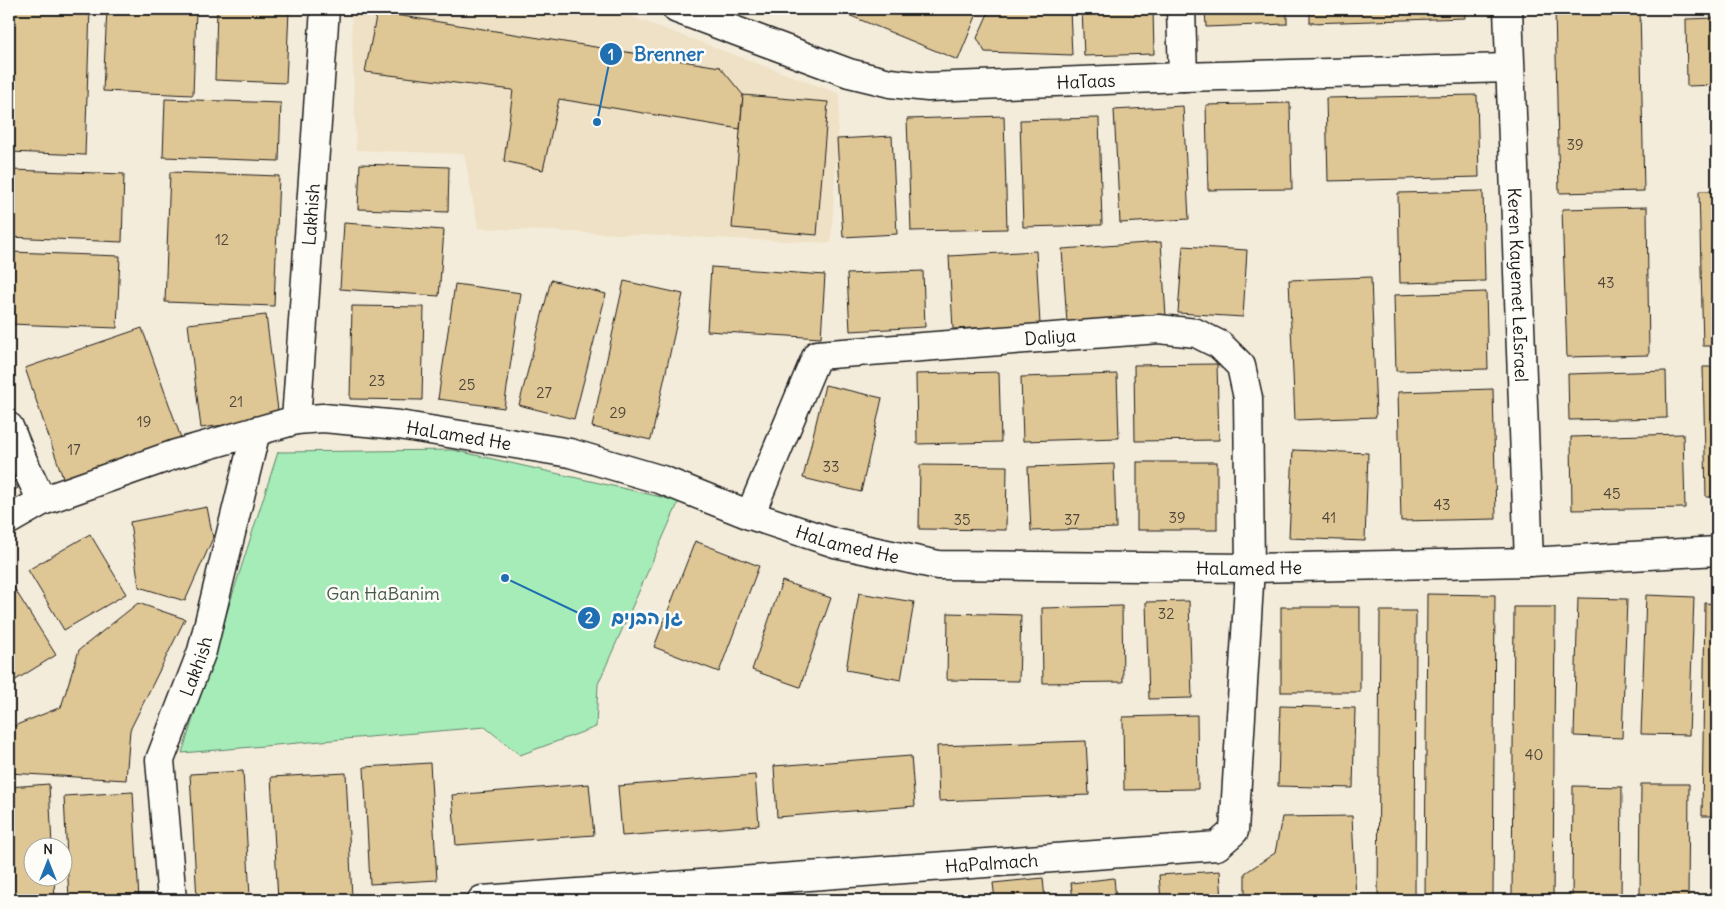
<svg xmlns="http://www.w3.org/2000/svg" width="1726" height="909" font-family="Delius,'Playpen Sans Hebrew',sans-serif">
<rect width="100%" height="100%" fill="#f4ecda"/>
<filter id="ink" filterUnits="userSpaceOnUse"><feTurbulence type="fractalNoise" baseFrequency=".02" numOctaves="2"/><feDisplacementMap in="SourceGraphic" scale="10" xChannelSelector="R" yChannelSelector="G"/><feConvolveMatrix kernelMatrix="1 2 1 2 8 2 1 2 1" color-interpolation-filters="sRGB"/></filter>
<g filter="url(#ink)">
<polygon fill="#eee1c5" points="351,9 611,9 840,94 831,243 478,228 464,154 356,150"/>
<polygon fill="#a5ecb8" stroke="#60846a" points="453,450 679,501 598,684 596,727 520,755 485,727 182,753 278,452"/>
<g fill="#dfc695" stroke="#1c1c1c">
<polygon points="13,9 90,9 85,155 9,152"/>
<polygon points="107,9 196,9 193,95 103,91"/>
<polygon points="217,9 289,9 286,83 215,80"/>
<polygon points="834,9 979,9 958,60"/>
<polygon points="990,9 1070,9 1072,55 985,52 977,38"/>
<polygon points="1082,9 1153,9 1154,54 1084,56"/>
<polygon points="1205,9 1287,9 1287,24 1206,27"/>
<polygon points="1310,9 1464,9 1465,18 1310,23"/>
<polygon points="1555,9 1640,9 1644,191 1559,193"/>
<polygon points="377,12 720,67 743,95 740,129 559,99 543,170 504,161 513,90 365,72"/>
<polygon points="1717,18 1717,85 1687,86 1686,19"/>
<polygon points="743,95 828,102 817,235 732,228"/>
<polygon points="1477,95 1479,177 1328,181 1326,98"/>
<polygon points="165,99 281,103 279,161 163,157"/>
<polygon points="1290,103 1292,189 1208,190 1206,105"/>
<polygon points="1183,106 1189,219 1120,223 1114,110"/>
<polygon points="1715,110 1717,110 1717,161 1716,161"/>
<polygon points="1004,116 1007,229 911,231 907,119"/>
<polygon points="1099,118 1102,225 1023,227 1020,120"/>
<polygon points="892,136 897,234 843,237 837,139"/>
<polygon points="360,164 449,167 448,212 358,209"/>
<polygon points="12,170 124,174 122,242 9,237"/>
<polygon points="170,172 279,176 274,306 165,302"/>
<polygon points="1483,191 1485,281 1400,283 1398,193"/>
<polygon points="1699,191 1717,191 1717,346 1703,346"/>
<polygon points="1647,207 1649,355 1567,357 1562,209"/>
<polygon points="344,223 444,230 439,296 340,289"/>
<polygon points="1161,242 1166,316 1067,323 1062,249"/>
<polygon points="1183,246 1247,250 1243,317 1178,313"/>
<polygon points="1036,251 1040,325 953,329 949,256"/>
<polygon points="11,252 120,256 117,328 9,324"/>
<polygon points="711,267 825,275 821,338 707,331"/>
<polygon points="923,271 925,327 850,331 847,274"/>
<polygon points="1371,277 1376,417 1295,420 1289,280"/>
<polygon points="551,280 606,294 574,419 519,405"/>
<polygon points="624,281 683,294 651,440 592,427"/>
<polygon points="455,284 521,293 504,408 438,399"/>
<polygon points="1486,292 1488,369 1396,371 1394,295"/>
<polygon points="352,306 424,307 422,400 350,399"/>
<polygon points="266,315 279,418 201,428 188,324"/>
<polygon points="142,328 181,438 63,478 25,368"/>
<polygon points="1217,364 1219,440 1135,441 1134,365"/>
<polygon points="1703,367 1717,367 1717,497 1706,497"/>
<polygon points="1666,371 1667,418 1569,420 1568,374"/>
<polygon points="999,372 1001,442 917,444 916,374"/>
<polygon points="1117,374 1119,438 1023,441 1021,377"/>
<polygon points="825,385 882,398 861,492 803,478"/>
<polygon points="1493,389 1496,519 1401,521 1398,392"/>
<polygon points="1683,434 1685,508 1572,510 1571,437"/>
<polygon points="1293,450 1368,453 1365,541 1289,538"/>
<rect x="1137" y="462" width="80" height="68"/>
<polygon points="1114,464 1116,528 1031,531 1028,467"/>
<polygon points="920,465 1007,466 1006,530 919,529"/>
<polygon points="9,471 18,488 9,493"/>
<polygon points="207,507 213,538 185,601 139,587 130,522"/>
<polygon points="90,534 126,594 64,630 28,570"/>
<polygon points="695,541 759,566 719,672 654,647"/>
<polygon points="9,580 56,655 14,681 9,672"/>
<polygon points="782,581 831,598 800,687 752,670"/>
<polygon points="859,593 914,602 901,680 846,670"/>
<polygon points="1427,594 1495,595 1493,900 1425,900"/>
<polygon points="1646,595 1694,597 1689,735 1641,734"/>
<polygon points="1578,598 1627,599 1622,738 1574,736"/>
<polygon points="1189,601 1192,698 1149,699 1146,602"/>
<polygon points="138,603 185,619 130,730 126,780 9,773 9,728 61,707 79,650"/>
<polygon points="1705,603 1717,604 1717,816 1702,816"/>
<polygon points="1122,606 1123,682 1043,683 1042,608"/>
<rect x="1281" y="607" width="79" height="85"/>
<polygon points="1514,607 1555,607 1553,900 1512,900"/>
<polygon points="1380,611 1416,611 1415,900 1378,900"/>
<polygon points="948,613 1021,615 1019,681 947,680"/>
<polygon points="1280,706 1355,708 1353,788 1278,786"/>
<polygon points="1197,715 1198,789 1124,790 1123,717"/>
<polygon points="1086,741 1089,795 939,801 937,746"/>
<polygon points="911,756 915,806 777,817 774,766"/>
<polygon points="430,763 437,880 370,884 364,767"/>
<polygon points="243,771 250,897 197,900 190,774"/>
<polygon points="346,773 352,898 278,900 271,777"/>
<polygon points="755,775 759,825 622,836 618,786"/>
<polygon points="49,784 52,846 32,846 32,876 54,876 55,900 9,900 9,787"/>
<polygon points="589,784 594,835 456,845 452,795"/>
<polygon points="1641,784 1689,784 1688,900 1640,900"/>
<polygon points="1573,786 1622,787 1621,900 1572,900"/>
<polygon points="133,792 139,900 69,900 64,796"/>
<polygon points="1352,816 1356,900 1245,900 1245,873 1275,853 1282,817"/>
<polygon points="1220,871 1222,900 1161,900 1159,875"/>
<polygon points="1043,878 1045,900 995,900 993,883"/>
<polygon points="1114,878 1116,900 1073,900 1071,883"/>
<polygon points="793,893 794,900 729,900 729,896"/>
<polygon points="881,899 881,900 826,900"/>
</g>
<g fill="none" stroke-linecap="round" stroke-linejoin="round">
<defs>
<g id="street">
<path id="s1" d="M677 9 849 73 890 83 928 87 1183 77 1509 68"/>
<polyline points="1181,9 1183,77"/>
<path id="s2" d="M1508 9 1529 562"/>
<path id="s3" d="M296 420 325 9"/>
<polyline points="9,427 23,461 42,501"/>
<path id="s4" d="M9 520 42 501 176 454 296 420 323 418 399 425 570 453 662 480 750 515 835 543 938 565 1250 568 1529 562 1717 551"/>
<path id="s5" d="M172 900 160 760 202 651 256 431"/>
<path id="s6" d="M482 900 1217 846 1234 831 1250 568 1248 398 1241 366 1220 345 1196 333 1159 329 817 355 750 515"/>
</g>
</defs>
<use href="#street" stroke="#1c1c1c" stroke-width="31"/>
<use href="#street" stroke="#fdfcf7" stroke-width="28"/>
</g>
</g>
<g text-anchor="middle" dominant-baseline="central" stroke-width="5" stroke-linejoin="round" paint-order="stroke">
<g font-size="15" fill="#4d463a">
<text x="1575" y="144">39</text>
<text x="222" y="239">12</text>
<text x="1606" y="282">43</text>
<text x="377" y="380">23</text>
<text x="467" y="384">25</text>
<text x="544" y="392">27</text>
<text x="236" y="401">21</text>
<text x="618" y="412">29</text>
<text x="144" y="421">19</text>
<text x="74" y="449">17</text>
<text x="831" y="466">33</text>
<text x="1612" y="493">45</text>
<text x="1442" y="504">43</text>
<text x="1177" y="517">39</text>
<text x="1329" y="517">41</text>
<text x="962" y="519">35</text>
<text x="1072" y="519">37</text>
<text x="1166" y="613">32</text>
<text x="1534" y="754">40</text>
</g>
<g font-size="18" fill="#1c1c1c" stroke="#fdfcf7">
<text stroke="none"><textPath href="#s1" startOffset="422">HaTaas</textPath></text>
<text stroke="none"><textPath href="#s3" startOffset="206">Lakhish</textPath></text>
<text stroke="none"><textPath href="#s2" startOffset="276">Keren Kayemet LeIsrael</textPath></text>
<text transform="translate(1050 337) rotate(-4)">Daliya</text>
<text stroke="none"><textPath href="#s4" startOffset="469">HaLamed He</textPath></text>
<text stroke="none"><textPath href="#s4" startOffset="874">HaLamed He</textPath></text>
<text stroke="none"><textPath href="#s4" startOffset="1278">HaLamed He</textPath></text>
<text stroke="none"><textPath href="#s5" startOffset="241">Lakhish</textPath></text>
<text stroke="none"><textPath href="#s6" startOffset="511">HaPalmach</textPath></text>
</g>
<g font-size="18" fill="#455a4b" stroke="#fdfcf7">
<text x="383" y="593">Gan HaBanim</text>
</g>
</g>
<path fill="none" stroke="#1f6fb2" stroke-width="2" d="M597 122L611 54M505 578L589 618"/>
<g fill="#1f6fb2" stroke="#fdfcf7" stroke-width="2">
<circle cx="597" cy="122" r="5"/>
<circle cx="505" cy="578" r="5"/>
<circle cx="611" cy="54" r="12"/>
<circle cx="589" cy="618" r="12"/>
</g>
<g font-size="15" text-anchor="middle" font-weight="bold" fill="#fff">
<text x="611" y="60">1</text>
<text x="589" y="623">2</text>
</g>
<g font-size="19" text-anchor="middle" font-weight="bold" fill="#1f6fb2" stroke="#fdfcf7" stroke-width="5" stroke-linejoin="round" paint-order="stroke">
<text x="669" y="61">Brenner</text>
<text x="647" y="624">גן הבנים</text>
</g>
<rect width="1726" height="909" fill="none" stroke="#fdfcf7" stroke-width="30"/>
<rect x="15" y="15" width="1696" height="879" fill="none" stroke="#1c1c1c" stroke-width="2" filter="url(#ink)"/>
<g transform="translate(48 862)"><circle r="24" fill="#fdfcf7" stroke="#a3a29f"/>
<path d="M0-4L9 19L0 12L-9 19Z" fill="#1f6fb2"/>
<text y="-8" font-size="14" font-weight="bold" text-anchor="middle" fill="#1c1c1c">N</text>
</g>
</svg>
